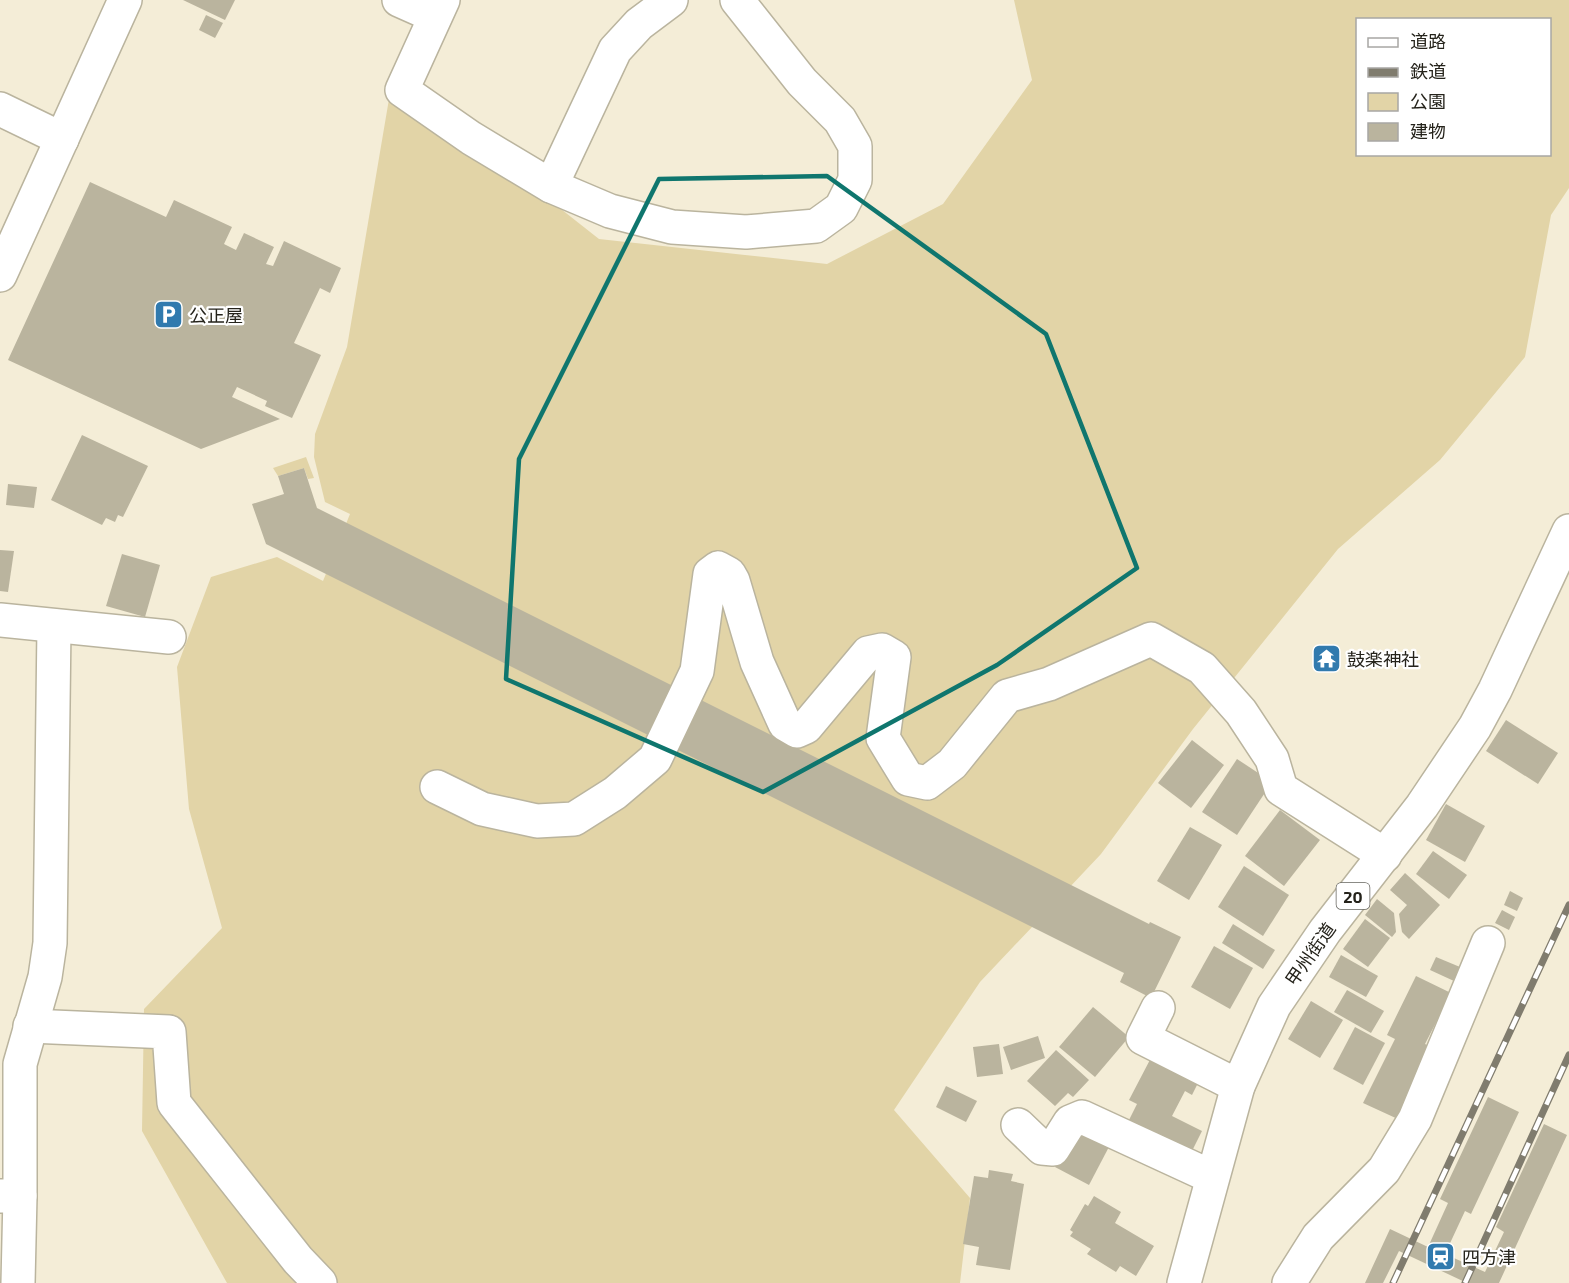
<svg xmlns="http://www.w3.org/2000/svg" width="1569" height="1283" font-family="'Exo 2','Noto Sans JP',sans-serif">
<rect width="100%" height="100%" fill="#f4edd7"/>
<g fill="#e2d4a7" fill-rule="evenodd">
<path d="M1014 0H1569V188L1551 215 1525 357 1440 460 1338 549 1193 729 1101 854 980 982 894 1110 970 1198 960 1283H227L142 1131 144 1009 222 928 189 809 177 667 211 577 277 557 323 581 350 514 325 502 314 457 315 434 347 347 389 99 552 202 599 239 827 264 943 204 1032 80ZM1358 20H1550V154H1358Z"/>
<polygon points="306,457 314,478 308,479 304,468 278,476 273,468"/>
</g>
<g fill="#bab49e">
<polygon points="183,0 235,0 225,20"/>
<polygon points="206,15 223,23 215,38 199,30"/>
<polygon points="90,182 166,217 174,200 232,227 224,244 236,250 244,233 274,247 266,264 273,266 284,241 341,268 330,293 320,288 294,343 321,355 292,418 265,406 267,401 237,387 232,397 280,419 201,449 8,360"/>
<polygon points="82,435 148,466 123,517 118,515 115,522 106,518 102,525 51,500"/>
<polygon points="304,468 317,508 1149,924 1150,922 1181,937 1151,998 1120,982 1124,973 266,544 252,504 284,494 278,476"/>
<polygon points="8,484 37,487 34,508 6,505"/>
<polygon points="0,550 14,551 8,592 0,591"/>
<polygon points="122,554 160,565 145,617 106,606"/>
<polygon points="1506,720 1558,753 1538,784 1486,751"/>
<polygon points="1192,740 1224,765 1191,808 1158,783"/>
<polygon points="1237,759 1272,782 1237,835 1202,812"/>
<polygon points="1446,804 1485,826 1465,862 1426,840"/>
<polygon points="1280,810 1320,840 1284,886 1245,856"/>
<polygon points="1190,827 1222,845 1189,900 1157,881"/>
<polygon points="1433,851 1467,875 1449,899 1416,874"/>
<polygon points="1244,866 1289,895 1263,936 1218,907"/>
<polygon points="1405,873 1440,905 1409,939 1402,932 1399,914 1407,905 1390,890"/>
<polygon points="1510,891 1523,898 1517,911 1504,905"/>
<polygon points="1377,899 1394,913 1396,932 1392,937 1365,915"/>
<polygon points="1502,910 1515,917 1509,930 1495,923"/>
<polygon points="1365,919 1390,938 1368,967 1343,949"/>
<polygon points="1233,924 1275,950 1263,969 1222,943"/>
<polygon points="1214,946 1253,968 1230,1009 1191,987"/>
<polygon points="1341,955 1378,976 1366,997 1329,977"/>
<polygon points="1436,957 1460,967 1454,981 1430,970"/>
<polygon points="1416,976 1451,993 1425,1044 1435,1049 1400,1120 1363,1103 1395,1039 1387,1035"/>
<polygon points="1347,990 1384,1011 1371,1033 1334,1012"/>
<polygon points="1311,1001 1343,1020 1320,1058 1288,1039"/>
<polygon points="1093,1007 1129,1037 1095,1077 1059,1047"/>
<polygon points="1355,1027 1385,1043 1363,1085 1333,1069"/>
<polygon points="1038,1036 1045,1058 1011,1070 1003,1047"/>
<polygon points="999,1044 1003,1074 977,1077 973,1047"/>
<polygon points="1056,1050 1089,1080 1073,1097 1068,1093 1055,1106 1027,1081"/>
<polygon points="1153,1054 1200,1079 1192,1095 1185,1091 1172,1116 1202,1131 1189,1157 1127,1124 1137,1104 1129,1100"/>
<polygon points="946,1086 977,1101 966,1122 936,1107"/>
<polygon points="1488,1097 1519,1112 1471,1214 1465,1211 1445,1254 1485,1272 1504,1232 1496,1227 1544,1124 1567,1135 1499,1283 1467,1283 1399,1251 1383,1283 1365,1283 1390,1229 1428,1247 1448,1203 1440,1199"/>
<polygon points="1076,1125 1111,1143 1089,1185 1055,1167"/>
<polygon points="989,1170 1013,1174 1011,1181 1024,1184 1010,1270 976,1265 979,1247 963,1244 974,1176 988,1178"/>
<polygon points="1094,1196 1121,1212 1115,1223 1154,1246 1136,1276 1120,1266 1116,1272 1087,1254 1091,1249 1070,1236 1073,1232 1070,1230 1085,1204 1088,1206"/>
</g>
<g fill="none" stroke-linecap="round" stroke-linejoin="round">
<defs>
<g id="minor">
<polyline points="399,0 435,16"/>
<polyline points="443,0 402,90 471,138 551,186 610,211 672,227 746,232 816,226 841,208 855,180 855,146 840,120 802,82 737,0"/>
<polyline points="0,109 62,139"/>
<polyline points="551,186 615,50 639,24 671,0"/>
<polyline points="0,275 125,0"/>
<polyline points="0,620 169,637"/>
<polyline points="437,787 482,809 537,821 574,819 615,793 655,759 697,671 710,574 718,568 729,574 733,581 757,662 785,724 797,731 806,727 868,653 882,650 894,657 883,738 908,779 927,783 952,764 1007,696 1049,684 1151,639 1202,668 1241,712 1272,759 1281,789 1385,855"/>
<polyline points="1158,1008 1143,1038 1238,1086"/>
<polyline points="30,1026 169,1032 174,1103 298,1260 320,1283"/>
<polyline points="1018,1125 1042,1148 1053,1149 1070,1122 1082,1117 1212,1177"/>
<polyline points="0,1196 20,1196 18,1283"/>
<polyline points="20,1196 20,1064 45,977 50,943 54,626"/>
<polyline points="1289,1283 1318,1237 1384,1170 1415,1119 1488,943"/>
</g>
<polyline id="highway" points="1184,1283 1238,1086 1274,1006 1325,931 1422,806 1475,727 1495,690 1569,531"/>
</defs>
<use href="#minor" stroke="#bab49e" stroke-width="36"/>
<use href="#highway" stroke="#bab49e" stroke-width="36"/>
<use href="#minor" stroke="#fff" stroke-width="33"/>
<use href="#highway" stroke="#fff" stroke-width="33"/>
<defs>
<g id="rail">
<polyline points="1393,1283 1569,905"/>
<polyline points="1465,1283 1569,1055"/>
</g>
</defs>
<use href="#rail" stroke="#807c6e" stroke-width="7"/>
<use href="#rail" stroke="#fff" stroke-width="4.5" stroke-dasharray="14" stroke-linecap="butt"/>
</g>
<path fill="none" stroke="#0f766e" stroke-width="4.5" stroke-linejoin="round" d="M827 176 1046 334 1137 568 997 665 763 792 506 679 519 459 659 179Z"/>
<defs>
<symbol id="parking-square" viewBox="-11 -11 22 22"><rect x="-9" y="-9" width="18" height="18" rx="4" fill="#317aae" stroke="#fff"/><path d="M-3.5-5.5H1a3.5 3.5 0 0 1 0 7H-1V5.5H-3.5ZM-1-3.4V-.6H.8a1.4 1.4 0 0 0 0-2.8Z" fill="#fff"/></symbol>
<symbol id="temple-square" viewBox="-11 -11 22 22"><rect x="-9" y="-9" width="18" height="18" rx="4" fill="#317aae" stroke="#fff"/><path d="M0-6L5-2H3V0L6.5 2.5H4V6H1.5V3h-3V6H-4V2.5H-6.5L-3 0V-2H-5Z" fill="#fff"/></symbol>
<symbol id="station-square" viewBox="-11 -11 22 22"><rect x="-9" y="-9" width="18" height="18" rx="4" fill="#317aae" stroke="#fff"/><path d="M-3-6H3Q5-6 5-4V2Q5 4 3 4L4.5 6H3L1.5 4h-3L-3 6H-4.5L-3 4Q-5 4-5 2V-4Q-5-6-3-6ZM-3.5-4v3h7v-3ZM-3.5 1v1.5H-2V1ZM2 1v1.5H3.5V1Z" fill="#fff"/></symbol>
</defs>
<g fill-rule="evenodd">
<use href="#parking-square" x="152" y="298" width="33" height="33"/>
<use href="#temple-square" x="1310" y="642" width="33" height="33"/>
<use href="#station-square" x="1424" y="1240" width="33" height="33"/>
</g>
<g text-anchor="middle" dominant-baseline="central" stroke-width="4.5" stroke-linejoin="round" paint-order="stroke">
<rect fill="#fff" stroke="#66655f" stroke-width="1.5" x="1336.5" y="883" width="33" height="26" rx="4.5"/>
<g font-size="16" font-weight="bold" fill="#25231b">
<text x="1353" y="896">20</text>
</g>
<g font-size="18" fill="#25231b" stroke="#fff" text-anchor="start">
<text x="189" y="315">公正屋</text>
<text x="1347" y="659">鼓楽神社</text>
<text x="1462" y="1257">四方津</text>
</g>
<g font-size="18" fill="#25231b" stroke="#fff">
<text transform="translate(1310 954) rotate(-55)">甲州街道</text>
</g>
</g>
<rect x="1356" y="18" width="195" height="138" fill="#ffffff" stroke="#a8a7a4" stroke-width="1.5"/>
<rect x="1368" y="38" width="30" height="9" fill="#ffffff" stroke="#a8a7a4" stroke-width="1.5"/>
<text x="1410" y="48" font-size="18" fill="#25231b">道路</text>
<rect x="1368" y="68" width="30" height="9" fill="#807c6e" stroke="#a8a7a4" stroke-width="1.5"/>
<text x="1410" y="78" font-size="18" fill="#25231b">鉄道</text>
<rect x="1368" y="93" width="30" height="18" fill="#e2d4a7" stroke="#a8a7a4" stroke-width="1.5"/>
<text x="1410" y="108" font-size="18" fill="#25231b">公園</text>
<rect x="1368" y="123" width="30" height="18" fill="#bab49e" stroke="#a8a7a4" stroke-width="1.5"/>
<text x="1410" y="138" font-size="18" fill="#25231b">建物</text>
</svg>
